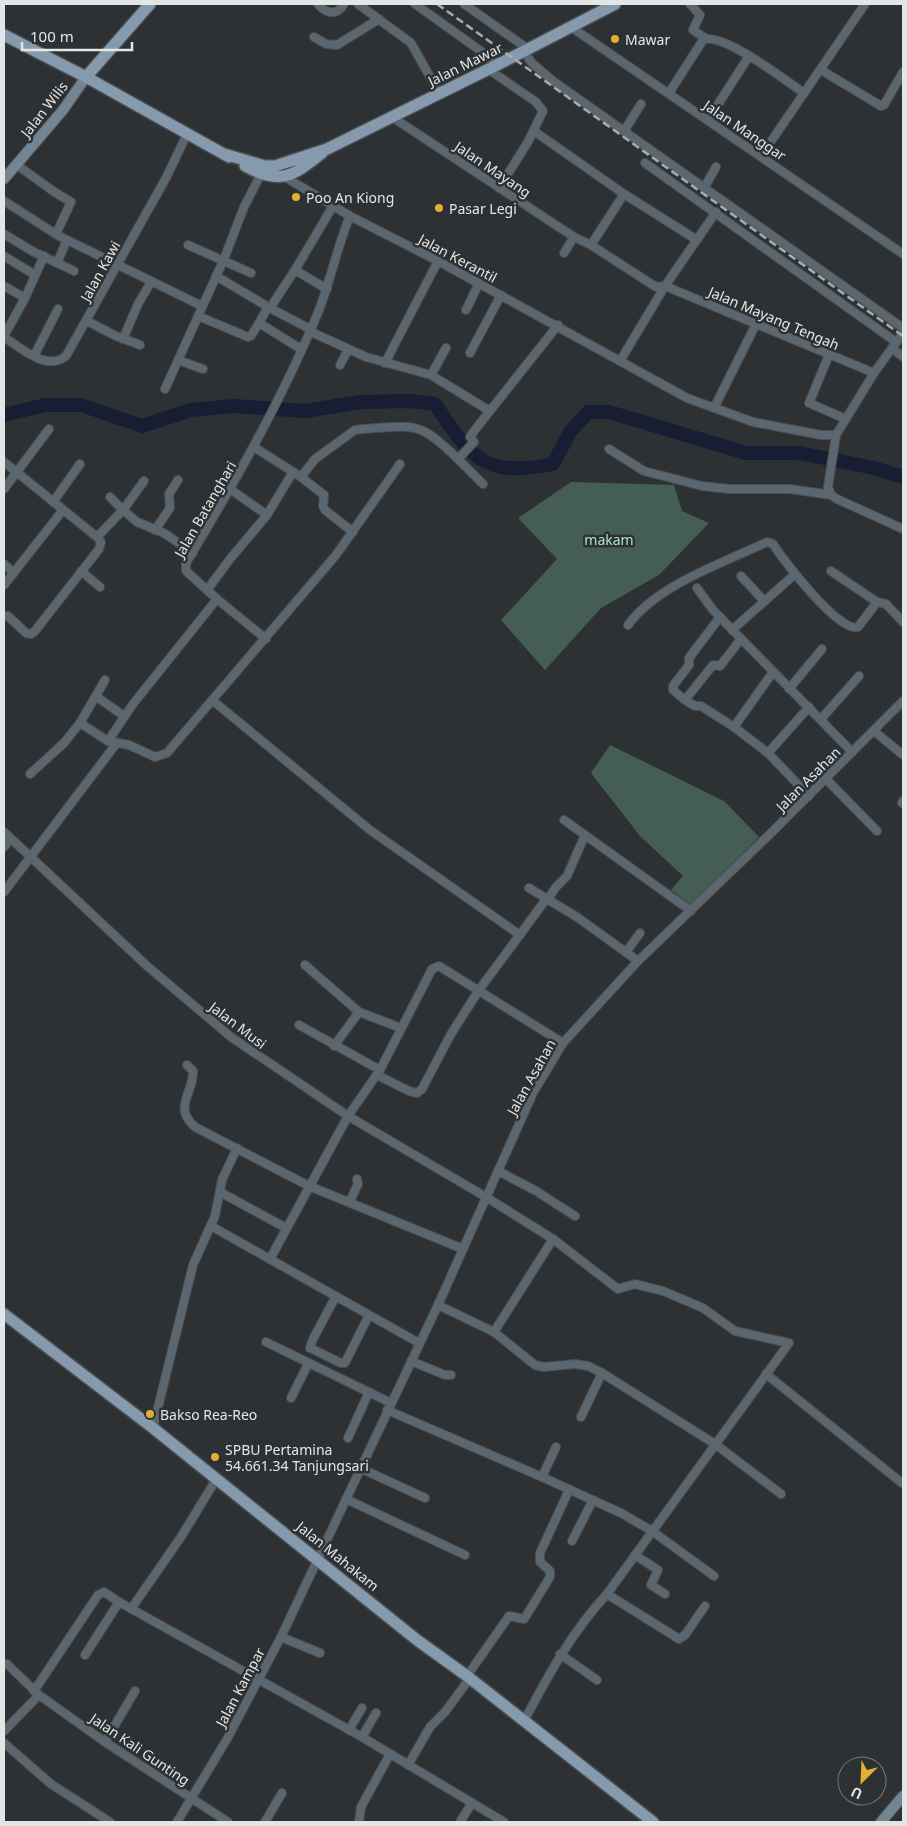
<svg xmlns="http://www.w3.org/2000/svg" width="907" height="1826" font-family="'Noto Sans',sans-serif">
<rect width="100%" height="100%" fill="#2d3133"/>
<g fill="#455e53">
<polygon points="571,482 674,485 682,511 709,523 659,575 601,608 545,670 501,620 557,559 518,518"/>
<polygon points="610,745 724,801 759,837 691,905 671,890 683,876 640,836 591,773"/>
</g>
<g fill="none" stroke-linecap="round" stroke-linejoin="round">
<path stroke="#171e34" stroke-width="14" d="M4 415 45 405H81L142 426 191 410 234 406 305 411 360 402 410 401 435 404C471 458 484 478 553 464L570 432 588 412H609L746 453H799L874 468 903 477"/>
<defs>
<g id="minor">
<path d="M318 4C326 14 337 16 344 4"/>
<polyline points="358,4 411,43 439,93"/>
<polyline points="415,4 499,64"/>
<polyline points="464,4 528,49"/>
<polyline points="690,4 700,15 693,30 705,38"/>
<polyline points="571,27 903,254"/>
<polyline points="314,37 326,44 337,45 379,19"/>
<polyline points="524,52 532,63 553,81 903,328"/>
<polyline points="488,69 536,102 543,111 528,142 499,188"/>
<polyline points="821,70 881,106 884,105 903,72"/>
<path d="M669 93 703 40C722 31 786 81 804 93"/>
<polyline points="392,117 574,237 591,245 656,287 665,286 874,373"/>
<polyline points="708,120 749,56"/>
<polyline points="534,131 624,194 697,240"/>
<polyline points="624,131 641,104"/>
<polyline points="761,156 865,4"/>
<polyline points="645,163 896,342"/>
<polyline points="17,165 53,191 71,202 56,234"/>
<polyline points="285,177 350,216 438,261 687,398 753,422 821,435 836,435"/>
<polyline points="704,188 716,167"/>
<polyline points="4,201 59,236 202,306"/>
<path d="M350 216C337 247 331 279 319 310 283 398 235 482 186 563V571L217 599 133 704 108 741 129 745 155 757 167 753 336 555 400 464"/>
<polyline points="4,234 32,251 74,271"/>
<polyline points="188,245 251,273"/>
<polyline points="591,245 624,194"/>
<polyline points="564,253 574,237"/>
<polyline points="4,256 35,275"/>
<polyline points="57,263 67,240"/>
<polyline points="295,270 270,308 310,329"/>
<polyline points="216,276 270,308"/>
<polyline points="4,286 25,298 4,336"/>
<polyline points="327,289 295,270 333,206"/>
<polyline points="25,298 44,256"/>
<polyline points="466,310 479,283"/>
<polyline points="198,316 248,337 251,336 259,323 301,349"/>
<polyline points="87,321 116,336 140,345"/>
<polyline points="259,323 268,307"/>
<polyline points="309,331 366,357 431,375 490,411"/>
<polyline points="903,333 874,373 836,435 828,487 831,495 837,499 903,529"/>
<path d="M4 337C21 348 47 372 66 356L166 178 187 134"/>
<polyline points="123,339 138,304 151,282"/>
<polyline points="892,348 903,357"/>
<polyline points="470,353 501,295"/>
<polyline points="829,355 809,403 846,419"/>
<polyline points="34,356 58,309"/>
<polyline points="178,360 203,369"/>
<polyline points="620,361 665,286 716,212"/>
<polyline points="385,363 438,261"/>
<polyline points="340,365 348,350"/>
<polyline points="431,375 446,348"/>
<polyline points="165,389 224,259 244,207 261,174"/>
<polyline points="714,408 756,324"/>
<polyline points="254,447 301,477 324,495 323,506 325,510 353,532"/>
<polyline points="609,449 644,471 702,486 729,489 790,489 831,495"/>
<polyline points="458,459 483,484"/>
<polyline points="4,462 97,537 123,510 137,522 164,533 193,553"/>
<path d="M301 477 315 459 355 430 363 429C416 426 418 420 458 459L474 442 470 437 474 431 558 325"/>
<polyline points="4,489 49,429"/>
<polyline points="230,489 267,515"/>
<polyline points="110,497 123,510 144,481"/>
<polyline points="53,502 80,464"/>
<polyline points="155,530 170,508 169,494 178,480"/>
<polyline points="4,564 14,573"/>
<polyline points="81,571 100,587"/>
<polyline points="831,571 877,602"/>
<polyline points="741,576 764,601"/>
<polyline points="4,585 63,510"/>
<polyline points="697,588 713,610 852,752"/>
<polyline points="207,590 230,559 267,515 293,472"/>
<polyline points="217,599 266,639"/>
<polyline points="4,616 8,616 26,633 31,634 35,631 99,549 101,542 97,537"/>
<path d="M628 625C657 585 723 563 767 542L773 544C783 560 840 634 858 627L877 602 886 604 903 622"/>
<polyline points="732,630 794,575"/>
<polyline points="741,639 720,666 713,665 685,700 695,706 701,706 734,727 768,753 809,707"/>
<polyline points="105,680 80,723 108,741"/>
<polyline points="789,689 822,649"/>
<polyline points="97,697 124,716"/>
<polyline points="212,700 370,830 520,935"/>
<polyline points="685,700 673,690 673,686 689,665 689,658 720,617"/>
<polyline points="821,719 859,676"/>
<polyline points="734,727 773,672"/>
<polyline points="874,731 903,755"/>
<polyline points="768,753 809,796"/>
<polyline points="30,774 64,743 80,723"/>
<polyline points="826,779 877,831"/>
<polyline points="902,803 903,801"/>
<polyline points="564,820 691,911"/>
<path d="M4 832 146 965 231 1037 348 1116 486 1197 553 1239 618 1289 635 1284 663 1291 703 1308 735 1331 789 1343 607 1594C571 1633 549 1674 524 1721"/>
<polyline points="4,847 10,839"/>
<polyline points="529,888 577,917 638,961"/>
<polyline points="4,892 116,744"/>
<polyline points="548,899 556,887 567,876 585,835"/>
<polyline points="626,952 640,933"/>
<polyline points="305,965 359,1012 401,1028"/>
<polyline points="299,1025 380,1070"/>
<polyline points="334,1046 359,1012"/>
<path d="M187 1065 193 1071C194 1093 172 1107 195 1127L309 1186 463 1249"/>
<polyline points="377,1075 409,1091 417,1093 422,1089 451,1034 479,990 547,898"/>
<polyline points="498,1171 536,1191 575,1216"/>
<polyline points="220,1192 286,1228"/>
<polyline points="350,1201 358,1184 357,1179"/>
<polyline points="211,1226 419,1343"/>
<polyline points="270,1259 348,1116 380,1070 432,969 439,966 563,1043"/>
<polyline points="336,1296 313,1339 310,1348 341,1363 345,1363 369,1315"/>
<polyline points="438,1305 494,1332 535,1365 544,1367 575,1364 588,1366 602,1373 715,1444 781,1494"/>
<polyline points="494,1332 553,1239"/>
<polyline points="266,1342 391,1403"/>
<polyline points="411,1361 445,1375 451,1375"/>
<polyline points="766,1374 902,1483"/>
<polyline points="291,1398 308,1364"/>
<polyline points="387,1410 542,1477 621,1513 652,1531 714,1576"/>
<polyline points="581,1417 602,1373"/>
<polyline points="153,1428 193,1265 215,1216 222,1180 237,1148"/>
<polyline points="348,1438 369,1392"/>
<polyline points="360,1468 425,1498"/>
<polyline points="542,1477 556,1447"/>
<polyline points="346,1499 465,1555"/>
<polyline points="572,1541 593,1500"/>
<polyline points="635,1555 658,1570 651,1585 665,1594"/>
<polyline points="607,1594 679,1639 685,1635 705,1606"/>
<polyline points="131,1609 181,1537 217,1478"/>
<polyline points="281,1637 320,1653"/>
<polyline points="560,1654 597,1680"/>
<polyline points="85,1655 119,1602"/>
<polyline points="7,1664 39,1695 105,1742 228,1822"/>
<polyline points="467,1676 509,1616 524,1619 526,1616 550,1577 550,1571 540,1562 540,1553 569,1490"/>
<polyline points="34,1691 98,1595 104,1592 119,1602 362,1737 504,1822"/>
<polyline points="349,1730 362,1708"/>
<polyline points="4,1731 39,1695"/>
<polyline points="362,1737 376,1713"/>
<polyline points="105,1742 135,1691"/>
<polyline points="4,1743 51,1784 110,1822"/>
<polyline points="408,1765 430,1727 445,1712 470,1678"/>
<polyline points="177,1822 227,1739 281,1637 438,1305 533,1093 563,1043 638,961 770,834 903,701"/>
<polyline points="265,1822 282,1793"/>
<polyline points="359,1822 361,1807 390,1754"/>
<polyline points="460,1822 472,1803"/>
</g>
<g id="secondary">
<polyline points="4,179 63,110 86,77"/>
<polyline points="881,1822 903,1796"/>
</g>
<g id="primary">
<polyline points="4,35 86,77 229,157"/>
<polyline points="86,77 150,4"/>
<polyline points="224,154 265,166 275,166 327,149 499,64 615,4"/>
<path d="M245 166C280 185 292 177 322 153"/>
<polyline points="4,1314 153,1428 417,1640 467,1676 653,1822"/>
</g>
</defs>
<use href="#minor" stroke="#4a4e50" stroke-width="10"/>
<use href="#secondary" stroke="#4a4e50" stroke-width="12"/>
<use href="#primary" stroke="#4a4e50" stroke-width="14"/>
<use href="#minor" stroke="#5c666f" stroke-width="8"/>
<use href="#secondary" stroke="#738492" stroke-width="10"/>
<use href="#primary" stroke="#859bad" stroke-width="11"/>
<polyline stroke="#a8acad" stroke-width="2.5" stroke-dasharray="8 4" stroke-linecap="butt" points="437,4 903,336"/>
</g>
<g fill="#e0b034" stroke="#2d3133" stroke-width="2">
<circle cx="615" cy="39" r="5"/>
<circle cx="296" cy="197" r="5"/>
<circle cx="439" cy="208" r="5"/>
<circle cx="150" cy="1414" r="5"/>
<circle cx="215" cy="1457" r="5"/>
</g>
<g text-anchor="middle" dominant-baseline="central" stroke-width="5" stroke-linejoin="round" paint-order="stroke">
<g font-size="14" fill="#e3e6e7" stroke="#2d3133" text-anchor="start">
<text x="625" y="39">Mawar</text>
<text x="306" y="197">Poo An Kiong</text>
<text x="449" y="208">Pasar Legi</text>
<text x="160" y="1414">Bakso Rea-Reo</text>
<text x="225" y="1449">SPBU Pertamina<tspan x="225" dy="16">54.661.34 Tanjungsari</tspan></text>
</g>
<g font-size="14" fill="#e3e6e7" stroke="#2d3133">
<text transform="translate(465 64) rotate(-26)">Jalan Mawar</text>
<text transform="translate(44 109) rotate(-52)">Jalan Wilis</text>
<text transform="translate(745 130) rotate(34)">Jalan Manggar</text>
<text transform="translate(493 169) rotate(34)">Jalan Mayang</text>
<text transform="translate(458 258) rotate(28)">Jalan Kerantil</text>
<text transform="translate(100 271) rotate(-61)">Jalan Kawi</text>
<text transform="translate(774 318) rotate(23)">Jalan Mayang Tengah</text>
<text transform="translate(205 509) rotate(-60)">Jalan Batanghari</text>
<text transform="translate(808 779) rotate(-45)">Jalan Asahan</text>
<text transform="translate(238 1025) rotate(37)">Jalan Musi</text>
<text transform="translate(531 1077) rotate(-61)">Jalan Asahan</text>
<text transform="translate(338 1556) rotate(39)">Jalan Mahakam</text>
<text transform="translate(240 1687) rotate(-62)">Jalan Kampar</text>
<text transform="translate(140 1749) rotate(34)">Jalan Kali Gunting</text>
</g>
<g font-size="14" fill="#a7e5c8" stroke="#2d3133">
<text x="609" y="539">makam</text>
</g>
</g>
<rect width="907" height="1826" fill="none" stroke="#e3e6e7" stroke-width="10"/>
<g transform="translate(862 1781) rotate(204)"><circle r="24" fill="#2d3133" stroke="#76797b"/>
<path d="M0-4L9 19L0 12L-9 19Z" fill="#e0b034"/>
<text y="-8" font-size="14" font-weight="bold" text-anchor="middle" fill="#e3e6e7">U</text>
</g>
<path d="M22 42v8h110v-8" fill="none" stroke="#e3e6e7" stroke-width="2.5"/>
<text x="30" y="42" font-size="15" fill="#e3e6e7" stroke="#2d3133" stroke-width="4" paint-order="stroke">100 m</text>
</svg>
